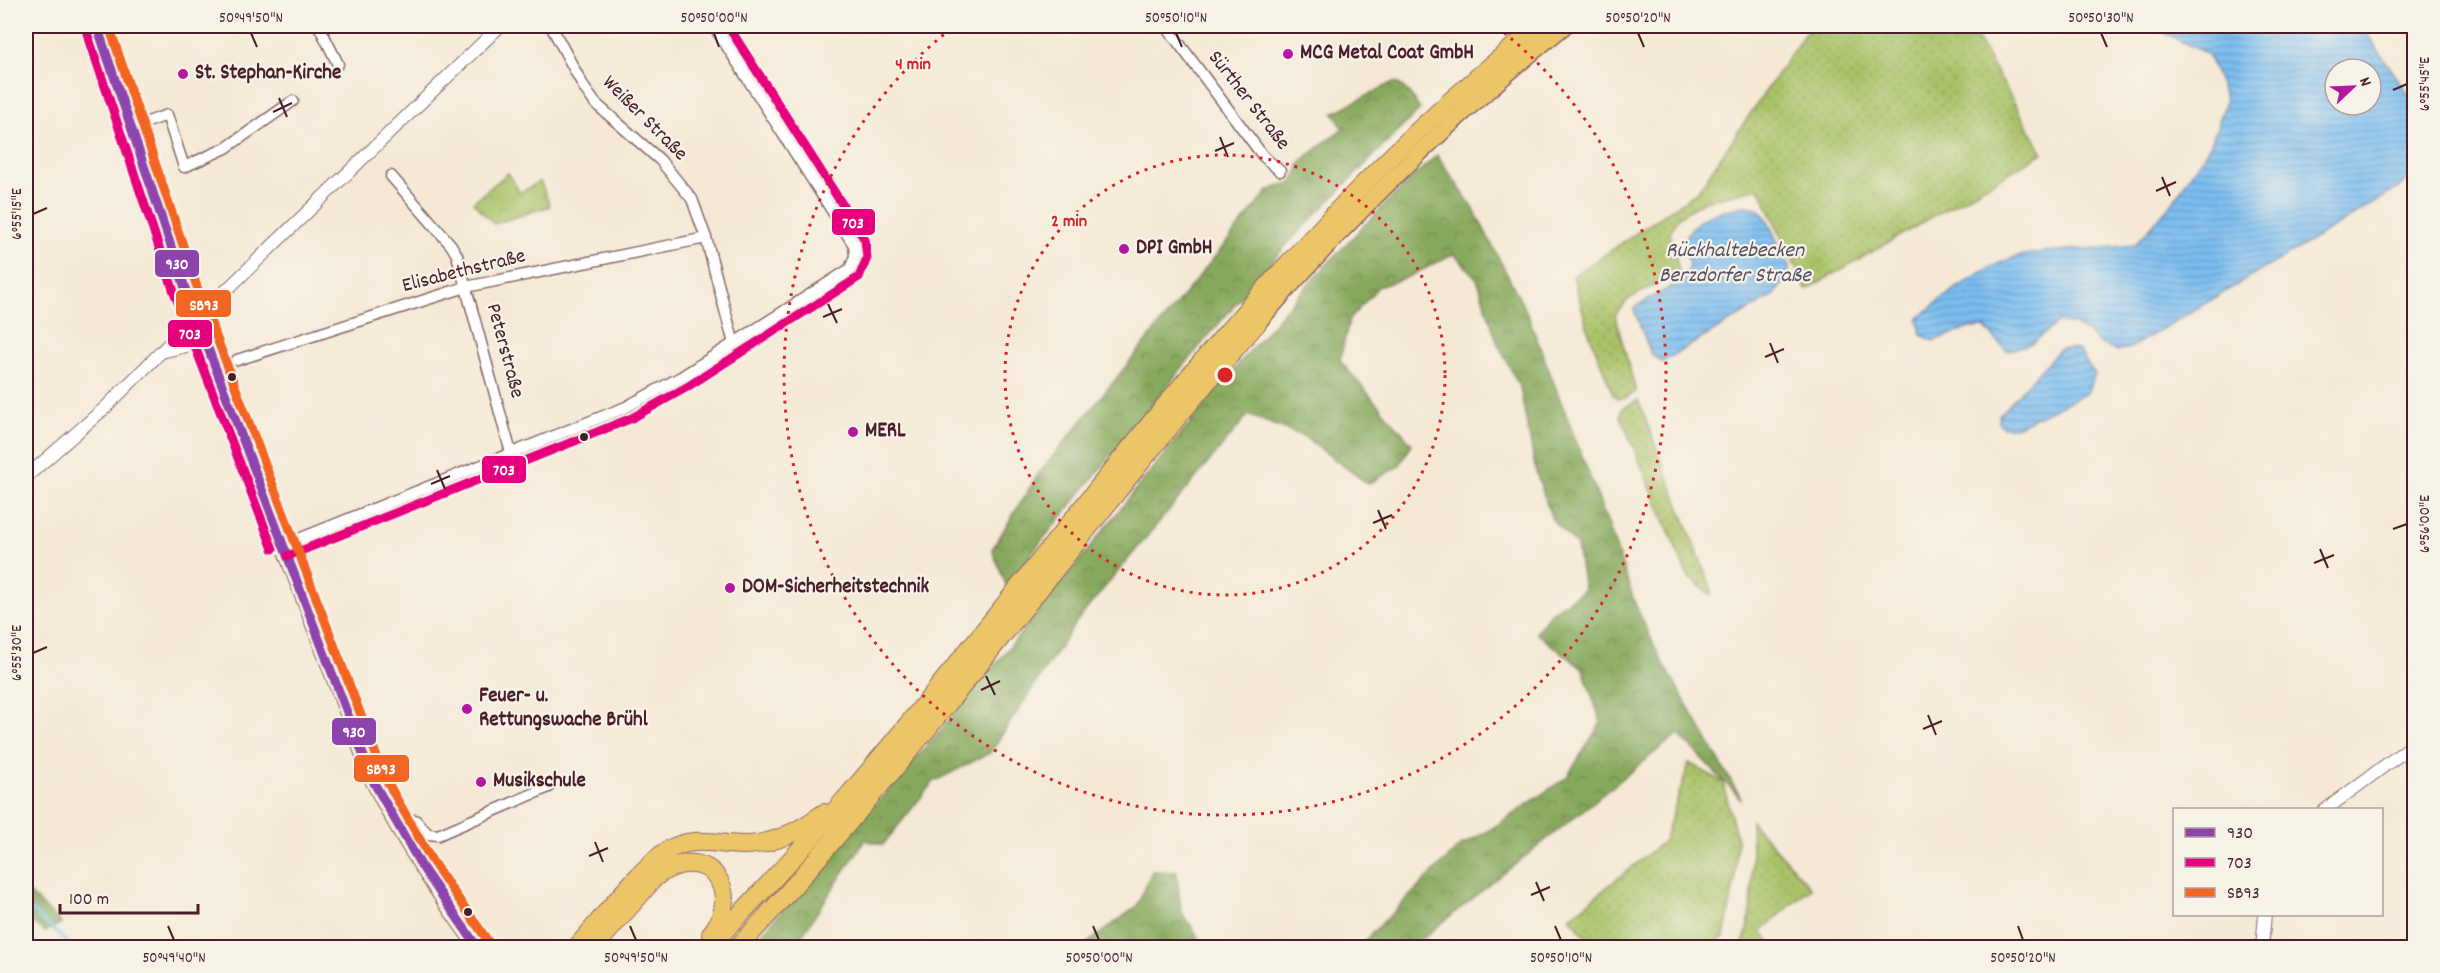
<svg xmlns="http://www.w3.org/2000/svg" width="2440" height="973" font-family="Dekko,sans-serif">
<defs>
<pattern id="grass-dots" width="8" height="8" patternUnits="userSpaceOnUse" patternTransform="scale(1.5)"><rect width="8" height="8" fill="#a9c267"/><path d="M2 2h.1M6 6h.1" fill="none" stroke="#93a65a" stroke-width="1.8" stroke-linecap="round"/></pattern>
<pattern id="forest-crowns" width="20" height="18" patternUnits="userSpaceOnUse" patternTransform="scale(1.5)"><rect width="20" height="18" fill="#86a85c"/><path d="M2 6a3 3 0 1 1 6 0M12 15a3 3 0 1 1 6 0" fill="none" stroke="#70884c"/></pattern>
<pattern id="park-crowns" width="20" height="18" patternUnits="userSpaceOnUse" patternTransform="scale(1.5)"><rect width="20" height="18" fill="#a9c267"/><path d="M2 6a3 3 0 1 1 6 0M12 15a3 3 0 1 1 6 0" fill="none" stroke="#93a65a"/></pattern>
<pattern id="water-rules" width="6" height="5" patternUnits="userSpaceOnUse" patternTransform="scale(1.5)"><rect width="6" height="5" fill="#7bbef1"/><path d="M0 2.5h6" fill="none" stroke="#679ac3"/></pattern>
</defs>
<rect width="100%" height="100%" fill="#f7f3e8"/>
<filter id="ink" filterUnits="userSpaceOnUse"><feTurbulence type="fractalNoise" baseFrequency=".0167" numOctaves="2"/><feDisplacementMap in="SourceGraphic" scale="12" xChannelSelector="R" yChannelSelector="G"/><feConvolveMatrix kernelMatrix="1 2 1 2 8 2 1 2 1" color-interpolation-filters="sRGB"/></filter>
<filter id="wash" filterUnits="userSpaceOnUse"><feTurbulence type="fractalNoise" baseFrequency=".008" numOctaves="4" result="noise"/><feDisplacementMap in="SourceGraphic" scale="24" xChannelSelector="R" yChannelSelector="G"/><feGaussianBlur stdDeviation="1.35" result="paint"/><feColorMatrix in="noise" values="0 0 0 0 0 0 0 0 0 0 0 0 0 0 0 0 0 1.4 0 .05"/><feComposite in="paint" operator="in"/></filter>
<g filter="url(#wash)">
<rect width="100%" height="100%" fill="#f5e9d5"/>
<g fill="url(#grass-dots)" stroke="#7a7049" stroke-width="1.5">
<polygon points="1810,26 1970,26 2043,153 1806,290 1759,188 1704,201 1678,217 1670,233 1679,271 1629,299 1615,315 1636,392 1625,398 1617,399 1613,394 1589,333 1573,276 1697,192"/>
<polygon points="1638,400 1712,590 1711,595 1688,577 1620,415 1623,408"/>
<polygon points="1689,763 1723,782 1737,840 1735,880 1724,937 1707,947 1594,947 1570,917 1664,841"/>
<path d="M1751 821 1811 888 1761 931 1774 947H1742C1756 908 1752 863 1751 821Z"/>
</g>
<g fill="url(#forest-crowns)" stroke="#686444" stroke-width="1.5">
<path d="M1393 82C1405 84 1413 99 1420 109L1289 242 1204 341 1006 585 992 549 1037 476 1269 190 1290 183 1297 174 1300 162 1343 128 1333 113Z"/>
<path d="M1437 155 1473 208 1527 313 1607 521 1636 606 1660 658 1742 800 1678 734 1412 947H1358L1459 847 1491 829 1567 777 1601 723 1583 669 1536 633 1550 613 1584 590 1577 546 1552 519 1536 472 1520 388 1497 342 1477 279 1454 254 1408 277 1378 287 1349 320 1340 361 1412 444 1399 466 1368 484 1303 436 1248 415 1076 622 990 753 933 782 883 845 865 840 794 947 749 948C841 842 937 738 1025 628 1157 465 1282 296 1437 155Z"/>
<polygon points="1152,871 1177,872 1181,911 1205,947 1082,947 1137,906"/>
<polygon points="26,890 61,923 45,932 26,917"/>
</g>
<polygon fill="url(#park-crowns)" stroke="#7a7049" stroke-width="1.5" points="508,173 520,193 540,181 550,206 494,224 473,202"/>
<g fill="url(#water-rules)" stroke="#626e8e" stroke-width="1.5" fill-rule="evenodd">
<path d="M2149 26H2366L2369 37 2414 102V175L2397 189 2316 238 2130 348 2117 351 2097 342 2089 333 2074 325 2059 322 2032 343 2007 351 1984 327 1969 328 1933 341 1921 335 1918 319C1942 296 1992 261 2024 255 2060 249 2099 249 2135 245L2173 202 2211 144 2226 101 2208 54ZM2335 69H2371V105H2335Z"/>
<path d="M1745 206 1757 208 1767 219 1789 267 1788 277 1773 296 1662 362 1651 354 1634 310 1638 305 1687 278 1689 263 1682 243C1695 215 1717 212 1745 206Z"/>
<path d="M2060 349 2079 350C2084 359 2089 366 2095 374L2087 393 2016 427H2003L1998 422 1999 415Z"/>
</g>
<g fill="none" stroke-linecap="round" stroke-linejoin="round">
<g stroke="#7bbef1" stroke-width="3">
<polyline points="26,905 57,933"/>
<polyline points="58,934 73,948"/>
</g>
</g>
</g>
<g filter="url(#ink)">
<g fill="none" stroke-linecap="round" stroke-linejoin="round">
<defs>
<g id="minor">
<polyline points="319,26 338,64"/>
<polyline points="551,26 585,89 595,103 660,160 692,199 706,238 734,344"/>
<polyline points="1166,26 1263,156 1280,171"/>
<polyline points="131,128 167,115 184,167 226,148 293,101"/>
<polyline points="391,176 451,245 457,255 511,453"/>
<polyline points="237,360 466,287 706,238"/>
<polyline points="284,545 626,407 681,377 850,269 855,256 854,245 714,26"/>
<polyline points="397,826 415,820 428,834 438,835 549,787"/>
</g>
<g id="tertiary">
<polyline points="161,352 191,345 211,355"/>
<polyline points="26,477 106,407 183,330 209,307 500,26"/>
<polyline points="2325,810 2414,744"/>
<polyline points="2262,948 2265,914"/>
</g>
<path id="secondary" d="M97 26 185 288 374 783C403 841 439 895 478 948"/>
<path id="trunk" d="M1258 322C1352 214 1453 116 1564 26"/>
<g id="motorway">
<path d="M576 948C598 924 646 860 672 848 699 836 717 845 744 845 773 845 801 830 824 813"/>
<path d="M594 948C609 930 624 913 639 896 645 889 651 880 658 875 707 841 745 891 711 934"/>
<path d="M708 948C756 898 803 848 848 796 1005 613 1146 415 1311 239 1382 162 1458 91 1539 26"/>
<path d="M737 948C774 910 808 869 842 830 986 664 1114 487 1258 322"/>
</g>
</defs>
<use href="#minor" stroke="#866666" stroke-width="13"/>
<use href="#tertiary" stroke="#866666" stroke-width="14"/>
<use href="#secondary" stroke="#866666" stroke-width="17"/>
<use href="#trunk" stroke="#866666" stroke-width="19"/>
<use href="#motorway" stroke="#866666" stroke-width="20"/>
<use href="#minor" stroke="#fff" stroke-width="10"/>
<use href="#tertiary" stroke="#fff" stroke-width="12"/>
<use href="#secondary" stroke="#f8e8c3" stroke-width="15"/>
<use href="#trunk" stroke="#edc569" stroke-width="16"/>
<use href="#motorway" stroke="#edc569" stroke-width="18"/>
<defs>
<polyline id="bus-1" points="97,26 185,288 374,783 422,867 478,948"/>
<g id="bus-2">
<polyline points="86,30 174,292 273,549"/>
<polyline points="288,556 632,418 687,387 859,277 867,258 865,240 728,26"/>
</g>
<polyline id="bus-3" points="109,26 196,284 385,778 432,861 488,941"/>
</defs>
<use href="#bus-1" stroke="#f7f3e8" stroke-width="14"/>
<use href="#bus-2" stroke="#f7f3e8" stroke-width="14"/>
<use href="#bus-3" stroke="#f7f3e8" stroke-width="14"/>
<use href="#bus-1" stroke="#8e44ad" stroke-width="9"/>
<use href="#bus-2" stroke="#e5007d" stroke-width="9"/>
<use href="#bus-3" stroke="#f26522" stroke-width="9"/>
</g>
</g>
<path fill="none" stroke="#4a1f2b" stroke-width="2" d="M251 33 257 47M714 33 719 47M1176 33 1182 47M1638 33 1644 47M2101 33 2107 47M2393 90 2407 84M279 98 287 117M273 112 292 103M1220 137 1228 157M1215 151 1234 143M2162 177 2170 196M2156 191 2176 182M33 214 47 208M828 304 837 323M823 317 842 309M1770 343 1778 363M1765 357 1784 349M437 470 445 489M431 484 450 476M1378 510 1386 529M1373 523 1392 515M2393 529 2407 524M2320 549 2328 568M2314 563 2334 555M33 653 47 647M986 676 995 695M981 690 1000 681M1928 715 1936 735M1923 729 1942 721M595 842 603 862M589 856 608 848M1536 882 1544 901M1531 895 1550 887M168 926 174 940M630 926 636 940M1093 926 1099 940M1555 926 1561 940M2018 926 2023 940"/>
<g fill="none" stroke="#d62828" stroke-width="3" stroke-dasharray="3 6">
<circle cx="1225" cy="375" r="220"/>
<path d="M1497 27A441 441 0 1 1 953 27"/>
</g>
<g fill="#b5179e" stroke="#f7f3e8" stroke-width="2">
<circle cx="1288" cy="54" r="6"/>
<circle cx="183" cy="74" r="6"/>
<circle cx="1124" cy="249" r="6"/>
<circle cx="853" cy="432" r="6"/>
<circle cx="730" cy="588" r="6"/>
<circle cx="467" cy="709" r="6"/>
<circle cx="481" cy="782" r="6"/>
</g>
<g fill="#4a1f2b" stroke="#f7f3e8" stroke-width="2">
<circle cx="232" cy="377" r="5"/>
<circle cx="584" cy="437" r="5"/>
<circle cx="468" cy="912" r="5"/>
</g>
<g text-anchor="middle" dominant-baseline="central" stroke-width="4.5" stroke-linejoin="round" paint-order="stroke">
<g font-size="21" font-weight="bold" fill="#4a1f2b" stroke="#f7f3e8" text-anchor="start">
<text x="1300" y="54">MCG Metal Coat GmbH</text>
<text x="195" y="74">St. Stephan-Kirche</text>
<text x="1136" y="249">DPI GmbH</text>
<text x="865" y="432">MERL</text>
<text x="742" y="588">DOM-Sicherheitstechnik</text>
<text x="479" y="697">Feuer- u.<tspan x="479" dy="24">Rettungswache Brühl</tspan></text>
<text x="493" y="782">Musikschule</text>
</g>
<g font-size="21" fill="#4a1f2b" stroke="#f7f3e8">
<text transform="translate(1248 101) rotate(52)">Sürther Straße</text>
<text transform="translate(644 119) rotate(45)">Weißer Straße</text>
<text transform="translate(464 272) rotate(-14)">Elisabethstraße</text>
<text transform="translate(504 351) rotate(75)">Peterstraße</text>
</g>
<g font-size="22" font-style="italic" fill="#594f66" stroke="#f7f3e8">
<text x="1735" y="251">Rückhaltebecken<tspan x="1735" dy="25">Berzdorfer Straße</tspan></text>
</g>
</g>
<circle cx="1225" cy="375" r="9" fill="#d62828" stroke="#f7f3e8" stroke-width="3"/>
<g font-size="18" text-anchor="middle" font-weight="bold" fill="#d62828" stroke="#f7f3e8" stroke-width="4.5" stroke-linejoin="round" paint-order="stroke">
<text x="913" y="69">4 min</text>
<text x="1069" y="226">2 min</text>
</g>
<g stroke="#f7f3e8" stroke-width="2">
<rect x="831" y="208" width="45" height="28" rx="6" fill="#e5007d"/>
<rect x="154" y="249" width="46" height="29" rx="6" fill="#8e44ad"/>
<rect x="175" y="289" width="57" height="29" rx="6" fill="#f26522"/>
<rect x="167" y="319" width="46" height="29" rx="6" fill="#e5007d"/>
<rect x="481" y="455" width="46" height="29" rx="6" fill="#e5007d"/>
<rect x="331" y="717" width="46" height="29" rx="6" fill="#8e44ad"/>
<rect x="353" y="754" width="57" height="29" rx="6" fill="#f26522"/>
</g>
<g font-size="16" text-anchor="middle" font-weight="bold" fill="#fff">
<text x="853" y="228">703</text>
<text x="177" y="269">930</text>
<text x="204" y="310">SB93</text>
<text x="190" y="339">703</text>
<text x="504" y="475">703</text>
<text x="354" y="737">930</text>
<text x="381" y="774">SB93</text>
</g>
<rect width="2440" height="973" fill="none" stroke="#f7f3e8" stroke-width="66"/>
<rect x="2173" y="808" width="210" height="108" fill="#f7f3e8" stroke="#b29e9c" stroke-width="1.5"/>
<rect x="2185" y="828" width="30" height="9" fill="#8e44ad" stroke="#b29e9c" stroke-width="1.5"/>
<text x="2227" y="838" font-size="18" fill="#4a1f2b">930</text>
<rect x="2185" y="858" width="30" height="9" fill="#e5007d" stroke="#b29e9c" stroke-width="1.5"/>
<text x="2227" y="868" font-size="18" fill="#4a1f2b">703</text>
<rect x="2185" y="888" width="30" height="9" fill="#f26522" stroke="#b29e9c" stroke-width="1.5"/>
<text x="2227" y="898" font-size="18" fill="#4a1f2b">SB93</text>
<g transform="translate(2353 87) rotate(67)"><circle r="28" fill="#f7f3e8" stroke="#b29e9c" stroke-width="1.5"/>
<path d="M0-4.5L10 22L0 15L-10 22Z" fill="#b5179e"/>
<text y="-9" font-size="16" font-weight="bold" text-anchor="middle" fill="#4a1f2b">N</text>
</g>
<path d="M60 904v9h138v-9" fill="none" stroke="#4a1f2b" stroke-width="3"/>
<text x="69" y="904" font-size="18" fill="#4a1f2b" stroke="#f7f3e8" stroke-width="4.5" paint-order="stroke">100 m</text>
<rect x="33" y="33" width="2374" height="907" fill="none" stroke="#4a1f2b" stroke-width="2"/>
<g font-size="15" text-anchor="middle" fill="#4a1f2b">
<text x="251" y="22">50°49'50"N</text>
<text x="714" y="22">50°50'00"N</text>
<text x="1176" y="22">50°50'10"N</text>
<text x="1638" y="22">50°50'20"N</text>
<text x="2101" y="22">50°50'30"N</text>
<text transform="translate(2424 84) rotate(-90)" y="5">6°55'45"E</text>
<text transform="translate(16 214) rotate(-90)" y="5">6°55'15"E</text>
<text transform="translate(2424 524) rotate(-90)" y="5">6°56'00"E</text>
<text transform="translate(16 653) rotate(-90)" y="5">6°55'30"E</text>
<text x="174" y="962">50°49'40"N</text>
<text x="636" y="962">50°49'50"N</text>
<text x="1099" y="962">50°50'00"N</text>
<text x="1561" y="962">50°50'10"N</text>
<text x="2023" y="962">50°50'20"N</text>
</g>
</svg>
